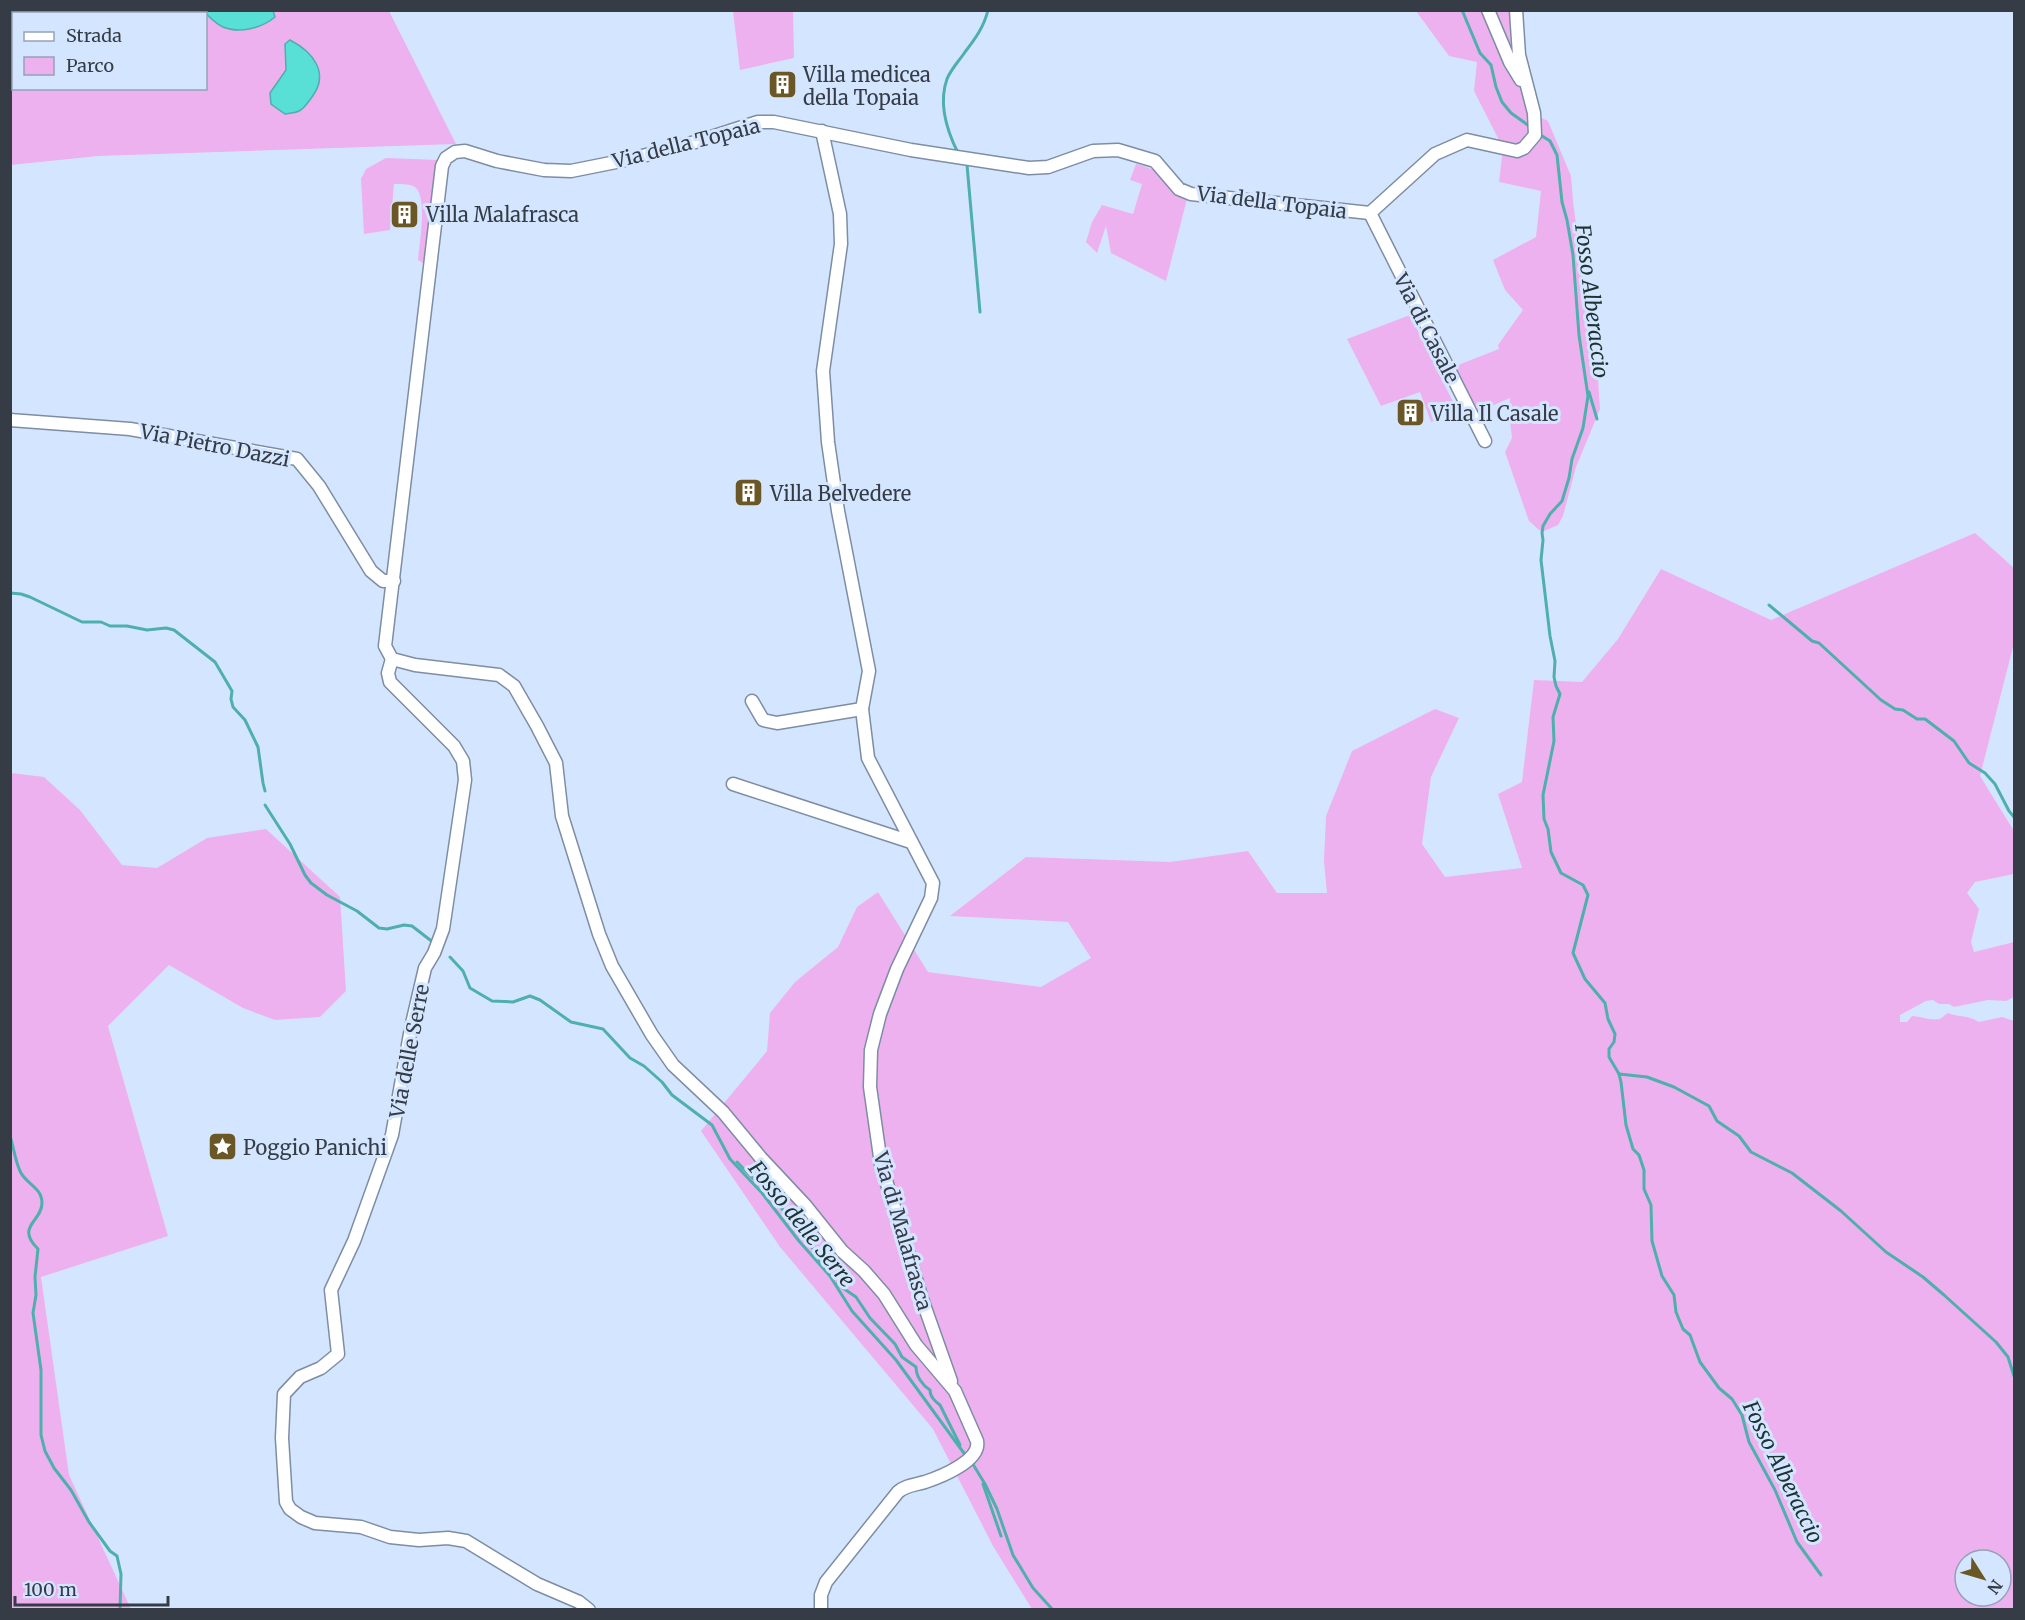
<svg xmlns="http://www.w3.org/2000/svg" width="2025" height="1620" font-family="Merriweather,serif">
<rect width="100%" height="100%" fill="#d4e6ff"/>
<g fill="#edb1ef" fill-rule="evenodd">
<path d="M10 11H389L456 144 98 156 11 165ZM14 14H206V88H14Z"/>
<polygon points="733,11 793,11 794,58 740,70"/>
<polygon points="1416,11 1516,11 1533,114 1548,121 1571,176 1573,201 1589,323 1589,354 1598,379 1600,409 1576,467 1563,516 1558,525 1544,531 1539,530 1529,521 1505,452 1512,438 1509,413 1510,398 1475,413 1453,367 1499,349 1498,345 1523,310 1505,290 1493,260 1536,237 1541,191 1499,182 1503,148 1474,91 1477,62 1449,56"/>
<path d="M386 158 439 160 426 265 418 260C419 246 429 192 413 186 408 184 399 184 394 184L390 230 364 234 361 179 366 169Z"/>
<path d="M1136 164C1160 169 1170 183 1187 199L1166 281 1111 253 1106 226 1097 253 1086 242 1092 222 1102 205 1133 214 1142 184 1130 180Z"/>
<polygon points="1410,315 1458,412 1431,422 1420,392 1381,406 1347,339"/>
<path d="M1975 533 2014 568V643L1980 776 2014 831V874L1975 882 1967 893 1979 909 1971 942 1974 952 2014 942V997L2006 1001 1988 1000 1954 1007 1949 1004H1939L1933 1000 1926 1001 1900 1015V1022H1907L1912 1016C1921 1016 1930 1021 1939 1019 1943 1018 1945 1014 1948 1013 1960 1018 1966 1014 1979 1022L2002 1017 2014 1021V1609H1032L993 1546 933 1429 780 1247 701 1131 767 1051 770 1013 795 982 838 947 857 907 878 892 928 972 1041 987 1091 958 1068 922 950 916 1026 857 1170 862 1248 851 1277 893H1327L1324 861 1326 816 1352 751 1435 709 1459 718 1431 777 1422 844 1445 877 1522 868 1498 794 1522 782 1534 680 1582 682 1618 639 1661 569 1771 620ZM1965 1560H2001V1596H1965Z"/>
<polygon points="11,773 44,777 80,810 122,865 157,868 207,838 266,829 340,897 346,991 320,1017 275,1020 243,1008 169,965 108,1026 168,1236 41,1277 69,1475 131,1609 11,1609"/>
</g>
<g fill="#58e0d7" stroke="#4eafac" stroke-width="1.5">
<path d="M204 11H273L275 17C262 28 239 34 223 27 215 23 209 17 204 11Z"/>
<path d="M290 40C313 52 330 73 312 97 309 101 304 109 299 111 295 113 289 113 285 114L271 104 270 93 286 70 285 44Z"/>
</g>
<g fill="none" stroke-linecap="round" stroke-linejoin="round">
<g stroke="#4eafac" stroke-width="3">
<polyline points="56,10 59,13"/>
<polyline points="1462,10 1480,53 1491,65 1496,87 1502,102 1511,113 1532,128"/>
<polyline points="1539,134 1550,141 1557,155 1562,202 1567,220 1573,255 1579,335 1588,396 1583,428 1572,459 1569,478 1562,501 1550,514 1543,526 1542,533 1543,540 1541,560 1550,636 1555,661 1554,677 1556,686 1560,694 1553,717 1554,741 1543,795 1544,819 1548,829 1551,852 1561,873 1583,885 1588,895 1573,953 1585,979 1605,1003 1608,1019 1615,1034 1614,1042 1609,1049 1609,1057 1619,1074 1621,1082 1626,1125 1633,1149 1639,1155 1644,1170 1644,1189 1651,1205 1652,1241 1662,1276 1674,1295 1676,1312 1683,1329 1690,1335 1700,1362 1719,1388 1732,1399 1742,1415 1749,1442 1775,1490 1797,1542 1821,1575"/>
<path d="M958 153C947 131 938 104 947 79 951 69 959 61 965 52 975 39 984 27 988 10"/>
<polyline points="967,165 980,312"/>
<polyline points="1589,392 1597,419"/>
<polyline points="10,593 21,594 30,597 82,622 101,622 110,626 127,626 147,630 166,628 174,630 215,662 232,691 231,699 233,707 245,720 258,747 263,783 265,791"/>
<polyline points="1769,605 1812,641 1819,643 1881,700 1895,709 1903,710 1917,719 1925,719 1954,741 1969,763 1985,773 1995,784 2009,811 2014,817"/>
<polyline points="265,805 290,844 305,875 311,883 327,895 357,911 379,928 387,929 404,925 412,926 434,943"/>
<polyline points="450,957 463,971 470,988 492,1001 513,1002 530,996 540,1000 571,1022 603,1029 630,1058 644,1066 662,1082 672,1095 712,1125 730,1159 762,1193 799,1241 830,1276 852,1311 896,1360 966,1456"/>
<polyline points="1619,1074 1647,1077 1674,1087 1709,1106 1717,1121 1739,1136 1751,1152 1792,1173 1841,1211 1886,1252 1923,1277 1944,1295 1996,1342 2008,1357 2014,1376"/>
<path d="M10 1136C14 1148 15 1162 21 1173 27 1184 42 1188 42 1203 42 1222 15 1226 38 1249L35 1277 36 1295 33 1313 41 1370V1435L45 1451 54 1468 71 1490 89 1522 110 1551 117 1556 121 1574 120 1610"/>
<path d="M737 1162C768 1194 804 1227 824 1268"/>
<path d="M837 1284 856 1297 870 1318 895 1344 902 1357 916 1367C916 1376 922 1385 930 1390 930 1397 935 1401 940 1405L960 1445"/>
<polyline points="971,1461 985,1484 997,1509 1013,1555 1033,1588 1053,1610"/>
<polyline points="983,1484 1001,1536"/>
</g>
<defs>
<g id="street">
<polyline points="1488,10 1510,62 1521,80"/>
<polyline points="822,131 840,214 841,244 823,371 828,442 838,511 869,671 862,709 868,758 933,883 931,898 897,969 880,1014 871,1050 870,1087 881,1164 922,1299 951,1381"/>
<polyline points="1370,213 1435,154 1467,140 1517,151 1524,148 1535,135 1534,113 1519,55 1516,10"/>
<polyline points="1370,213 1485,441"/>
<polyline points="10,420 130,429 297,459 319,486 371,571 383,581 394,581"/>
<polyline points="392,659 388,673 390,682 454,746 463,761 465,780 443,929 434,953 425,968 411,1028 392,1135 354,1241 331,1290 338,1354 321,1368 300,1377 284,1394 282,1438 286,1502 290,1509 301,1517 315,1523 361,1527 390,1537 419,1540 448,1538 466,1541 537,1584 579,1602 589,1610"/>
<polyline points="752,701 763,720 777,723 862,709"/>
<polyline points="733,784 911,842"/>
<path d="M821 1610V1595L826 1582 898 1492C906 1485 915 1485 925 1482 940 1477 981 1461 977 1441L955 1391 916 1345 884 1294 864 1271 842 1251 805 1205 761 1158 723 1112 673 1065 652 1035 612 966 599 934 562 816 556 763 537 726 514 686 499 675 415 665 392 659 385 646 442 166 446 158 455 152 465 151 497 161 544 170 571 171 631 159 699 141 758 122H774L911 150 1029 168 1048 167 1093 151 1118 150 1155 161 1179 189 1191 194 1370 213"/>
</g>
</defs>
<use href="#street" stroke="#7d8da4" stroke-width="15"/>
<use href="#street" stroke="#fff" stroke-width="12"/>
</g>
<defs>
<symbol id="building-square" viewBox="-11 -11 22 22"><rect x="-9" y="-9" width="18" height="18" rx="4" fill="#6b5726" stroke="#d4e6ff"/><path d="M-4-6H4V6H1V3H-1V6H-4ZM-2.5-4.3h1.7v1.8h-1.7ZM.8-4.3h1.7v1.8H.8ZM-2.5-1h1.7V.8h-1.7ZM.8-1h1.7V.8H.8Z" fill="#fff"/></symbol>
<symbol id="sight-square" viewBox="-11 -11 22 22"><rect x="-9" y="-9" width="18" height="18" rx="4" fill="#6b5726" stroke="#d4e6ff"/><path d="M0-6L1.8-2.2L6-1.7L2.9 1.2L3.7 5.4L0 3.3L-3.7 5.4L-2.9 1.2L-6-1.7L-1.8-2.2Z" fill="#fff"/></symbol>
</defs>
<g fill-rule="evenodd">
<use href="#building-square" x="766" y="68" width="33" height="33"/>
<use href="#building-square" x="388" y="198" width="33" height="33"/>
<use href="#building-square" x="1394" y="396" width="33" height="33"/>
<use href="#building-square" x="732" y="476" width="33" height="33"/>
<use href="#sight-square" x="206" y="1130" width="33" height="33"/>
</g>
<g text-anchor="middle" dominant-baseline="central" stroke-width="6" stroke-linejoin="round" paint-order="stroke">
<g font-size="20" fill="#353c46" stroke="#d4e6ff" text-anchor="start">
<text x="803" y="74">Villa medicea<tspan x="803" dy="23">della Topaia</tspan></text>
<text x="426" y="214">Villa Malafrasca</text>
<text x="1431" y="413">Villa Il Casale</text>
<text x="770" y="493">Villa Belvedere</text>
<text x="243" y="1147">Poggio Panichi</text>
</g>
<g font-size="20" fill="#353c46" stroke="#d4e6ff">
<text transform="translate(686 143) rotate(-14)">Via della Topaia</text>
<text transform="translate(1272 202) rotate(7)">Via della Topaia</text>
<text transform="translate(1427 328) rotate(63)">Via di Casale</text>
<text transform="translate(215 445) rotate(11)">Via Pietro Dazzi</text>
<text transform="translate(409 1051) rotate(-79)">Via delle Serre</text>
<text transform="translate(903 1231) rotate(74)">Via di Malafrasca</text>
</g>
<g font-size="21" font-style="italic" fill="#1b3331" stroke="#d4e6ff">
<text transform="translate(1592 301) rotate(83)">Fosso Alberaccio</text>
<text transform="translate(802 1224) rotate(51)">Fosso delle Serre</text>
<text transform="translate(1783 1472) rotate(64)">Fosso Alberaccio</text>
</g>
</g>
<rect width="2025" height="1620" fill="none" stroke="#353c46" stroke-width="24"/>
<rect x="12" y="12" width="195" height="78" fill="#d4e6ff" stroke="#94a2b5" stroke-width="1.5"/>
<rect x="24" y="32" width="30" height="9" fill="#ffffff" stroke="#94a2b5" stroke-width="1.5"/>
<text x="66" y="42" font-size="18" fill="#353c46">Strada</text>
<rect x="24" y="57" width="30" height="18" fill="#edb1ef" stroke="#94a2b5" stroke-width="1.5"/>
<text x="66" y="72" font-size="18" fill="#353c46">Parco</text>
<g transform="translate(1983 1578) rotate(127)"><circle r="28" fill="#d4e6ff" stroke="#94a2b5" stroke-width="1.5"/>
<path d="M0-4.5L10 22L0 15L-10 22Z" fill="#6b5726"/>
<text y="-9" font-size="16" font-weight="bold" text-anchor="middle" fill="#353c46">N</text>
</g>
<path d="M15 1596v9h153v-9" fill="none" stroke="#353c46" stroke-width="3"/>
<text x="24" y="1596" font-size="18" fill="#353c46" stroke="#d4e6ff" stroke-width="4.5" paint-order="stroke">100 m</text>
</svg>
